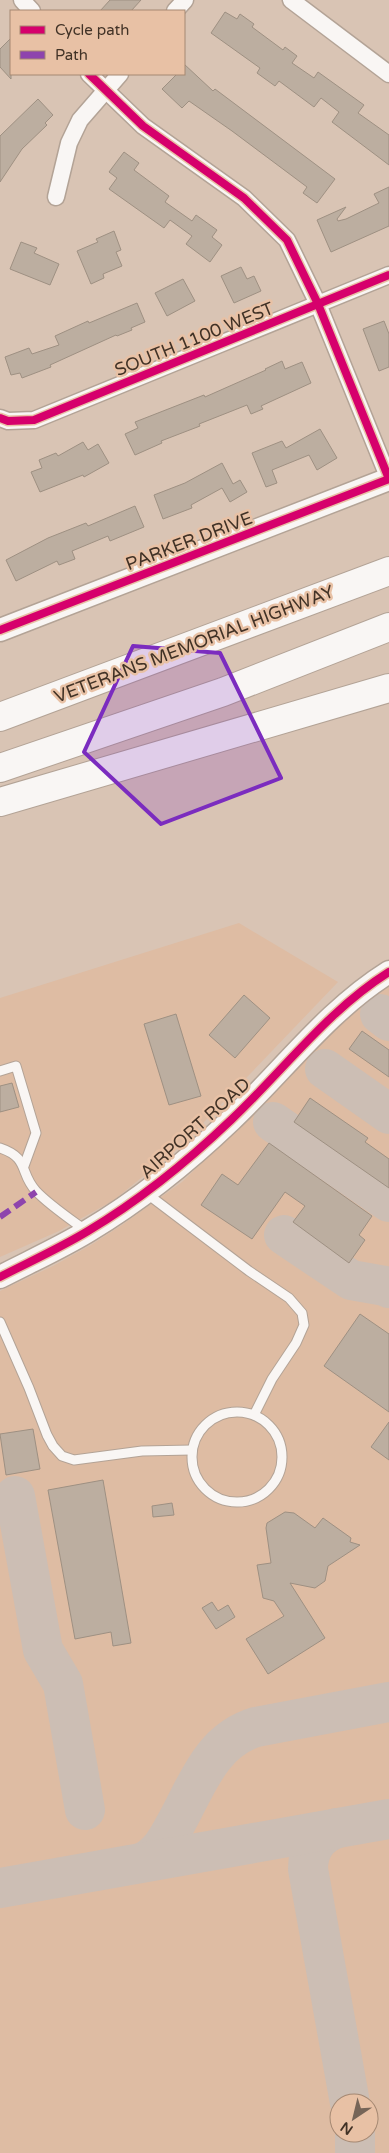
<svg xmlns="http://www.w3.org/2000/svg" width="389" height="2153" font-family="'Varela Round',sans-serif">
<rect width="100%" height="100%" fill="#d9c4b4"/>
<g fill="#debca3" fill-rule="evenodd">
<polygon points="239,923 338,982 184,1143 114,1200 59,1231 0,1257 0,998"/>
<path d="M389 983V2153H0V1291L53 1266 91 1245 122 1225 182 1182 237 1129 339 1023ZM339 2103H369V2133H339Z"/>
</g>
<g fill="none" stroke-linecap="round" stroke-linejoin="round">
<g stroke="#ccbeb4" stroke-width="40">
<polyline points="380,1014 389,1021"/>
<polyline points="325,1069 389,1114"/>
<polyline points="273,1122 389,1202"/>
<polyline points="284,1235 351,1280 385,1286 389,1288"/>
<polyline points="15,1496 43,1650 63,1684 85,1810"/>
<path d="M337 1828C318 1835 308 1849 308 1869L350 2103"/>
<path d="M144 1862C160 1853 167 1840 175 1825 197 1786 210 1741 256 1727L389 1702"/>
<polyline points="0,1888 389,1819"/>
<polyline points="355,2153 355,2133"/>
</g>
</g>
<g fill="#bcaea0" stroke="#9e9082">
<polygon points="110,0 141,0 131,11 100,11"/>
<polygon points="225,12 237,19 240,14 254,24 252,27 283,50 285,47 297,56 292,63 314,78 318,72 364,105 358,113 389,135 389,165 332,122 339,112 321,98 314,107 279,81 275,86 257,73 260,68 211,33"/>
<polygon points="11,38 11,79 0,67 0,49"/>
<polygon points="184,64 213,91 215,89 335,179 317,203 303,193 307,187 232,131 189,101 182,108 162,89 177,74 184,74"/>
<polygon points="38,99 53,115 45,123 47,125 22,149 0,182 0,136"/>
<polygon points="124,152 139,163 134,170 169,196 165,202 192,221 196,215 217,230 212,237 222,245 210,262 186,244 192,236 170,220 164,228 109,189 117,178 109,172"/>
<polygon points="389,187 389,226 331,252 317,220 346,207 337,219 338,221 346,219 379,203 374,194"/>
<polygon points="114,231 121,250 116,252 122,266 103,274 104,278 91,284 77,251 98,242 96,239"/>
<polygon points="21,242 37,248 34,253 59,264 50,285 10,269"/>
<polygon points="241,267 247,279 254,276 261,291 234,303 221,276"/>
<polygon points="183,279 195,301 167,316 155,293"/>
<polygon points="137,303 145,322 131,328 132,330 117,336 116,335 50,365 51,367 22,378 20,373 11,375 5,357 29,348 32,354 59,345 55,336 88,321 89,323"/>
<polygon points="384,321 389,334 389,367 379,371 363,329"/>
<polygon points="282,361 285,369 302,362 311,383 261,406 263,409 251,414 247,405 199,424 200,426 161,441 162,443 135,455 125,434 138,428 135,422 204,395 205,397 266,370 265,369"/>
<polygon points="320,429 337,458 317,470 309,455 272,470 277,483 266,487 252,453 282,441 286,448"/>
<polygon points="83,442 88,450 98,444 109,463 84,477 83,475 40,492 31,472 42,468 39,460 56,453 58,456"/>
<polygon points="222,463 233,484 240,480 247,492 230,502 222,488 191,505 192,508 163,519 154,495 185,483"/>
<polygon points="135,506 144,527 110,541 108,536 72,551 75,559 59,565 57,561 16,581 6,560 48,538 86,523 88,526"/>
<polygon points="244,995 270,1018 235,1058 209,1035"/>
<polygon points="176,1014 201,1096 169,1105 144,1024"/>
<polygon points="362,1031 389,1050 389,1077 349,1049"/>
<polygon points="12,1083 19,1107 0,1112 0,1086"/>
<polygon points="310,1098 368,1138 365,1142 389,1159 389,1188 294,1122"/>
<polygon points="269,1143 372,1216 359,1235 365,1240 349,1263 293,1222 305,1206 285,1192 252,1239 201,1205 222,1174 238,1185"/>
<polygon points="360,1314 389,1334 389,1412 324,1366"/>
<polygon points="389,1422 389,1460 371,1447"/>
<polygon points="33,1429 40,1469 6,1475 0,1434"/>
<polygon points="103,1480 131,1643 113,1646 111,1632 75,1639 48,1490"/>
<polygon points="172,1503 174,1515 153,1517 152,1506"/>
<polygon points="285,1512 294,1513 315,1528 323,1518 351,1538 350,1542 360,1545 328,1566 325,1581 315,1588 290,1583 325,1638 268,1674 246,1639 284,1616 274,1601 263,1598 257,1565 271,1563 266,1528 267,1523"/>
<polygon points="212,1602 218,1611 228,1605 235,1617 216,1629 202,1608"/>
</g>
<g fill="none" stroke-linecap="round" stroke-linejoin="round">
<defs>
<g id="lane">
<polyline points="0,1071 16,1066 36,1133 24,1166"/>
<path d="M0 1148C30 1158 19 1173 36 1191 48 1204 70 1219 85 1230"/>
<polyline points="146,1193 249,1271 289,1298 302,1313 304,1325 296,1343 272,1379 254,1415"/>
<polyline points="0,1322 29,1388 47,1435 53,1446 62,1456 74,1460 142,1451 192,1450"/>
<circle cx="237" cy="1457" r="45"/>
</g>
<g id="street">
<polyline points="22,0 32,11"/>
<polyline points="291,0 389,74"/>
<polyline points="175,11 185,0"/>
<polyline points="89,74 143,126 244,198 287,240 318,304 389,479"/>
<polyline points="56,197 69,143 80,120 120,74"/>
<polyline points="0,418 8,421 34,420 389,275"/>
</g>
<g id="secondary">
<polyline points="0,630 389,479"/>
<path d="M0 1277C29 1262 60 1248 88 1231 140 1200 187 1162 231 1120 283 1071 328 1010 389 972"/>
</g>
<g id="highway">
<polyline points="0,717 389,571"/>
<polyline points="0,768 223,692 389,627"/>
<polyline points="0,802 389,688"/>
</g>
</defs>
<use href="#lane" stroke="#b3a396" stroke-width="11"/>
<use href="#street" stroke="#b3a396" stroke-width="19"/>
<use href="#secondary" stroke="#b3a396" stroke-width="25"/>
<use href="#highway" stroke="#b3a396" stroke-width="30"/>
<use href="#lane" stroke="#f9f6f4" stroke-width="9"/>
<use href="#street" stroke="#f9f6f4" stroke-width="16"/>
<use href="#secondary" stroke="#f9f6f4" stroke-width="22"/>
<use href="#highway" stroke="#f9f6f4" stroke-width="28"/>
<polyline stroke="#8e44ad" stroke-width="6" stroke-dasharray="12 6" stroke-linecap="butt" points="0,1217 36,1192"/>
<defs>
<g id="cycleway">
<polyline points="89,74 143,126 244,198 287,240 318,304 389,479"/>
<polyline points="0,418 8,421 34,420 389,275"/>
<polyline points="0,630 389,479"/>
<path d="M0 1277C29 1262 60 1248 88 1231 140 1200 187 1162 231 1120 283 1071 328 1010 389 972"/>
</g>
</defs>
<use href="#cycleway" stroke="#e8c1a5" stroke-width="11"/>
<use href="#cycleway" stroke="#d6006c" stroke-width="8"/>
</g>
<path fill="#7b2cbf" fill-opacity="0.2" stroke="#7b2cbf" stroke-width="4" stroke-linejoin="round" d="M133 646 220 653 281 778 161 824 84 752Z"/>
<g text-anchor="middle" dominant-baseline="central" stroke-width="5" stroke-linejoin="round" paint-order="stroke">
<g font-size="18" fill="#413226" stroke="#e8c1a5">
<text transform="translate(194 339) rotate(-22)">SOUTH 1100 WEST</text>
<text transform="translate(189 541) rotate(-21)">PARKER DRIVE</text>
<text transform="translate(194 644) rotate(-21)">VETERANS MEMORIAL HIGHWAY</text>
<text transform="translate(195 1128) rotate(-42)">AIRPORT ROAD</text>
</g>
</g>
<rect x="10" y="10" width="175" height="65" fill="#e8c1a5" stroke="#a58872"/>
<rect x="20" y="26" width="25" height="8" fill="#d6006c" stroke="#a58872"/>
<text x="55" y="35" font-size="15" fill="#413226">Cycle path</text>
<rect x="20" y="51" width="25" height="8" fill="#8e44ad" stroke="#a58872"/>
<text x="55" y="60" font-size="15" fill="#413226">Path</text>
<g transform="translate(354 2118) rotate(215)"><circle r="24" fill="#e8c1a5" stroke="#a58872"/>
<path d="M0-4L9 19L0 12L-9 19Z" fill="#766558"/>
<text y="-8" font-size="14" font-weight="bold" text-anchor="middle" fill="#413226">N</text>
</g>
</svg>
